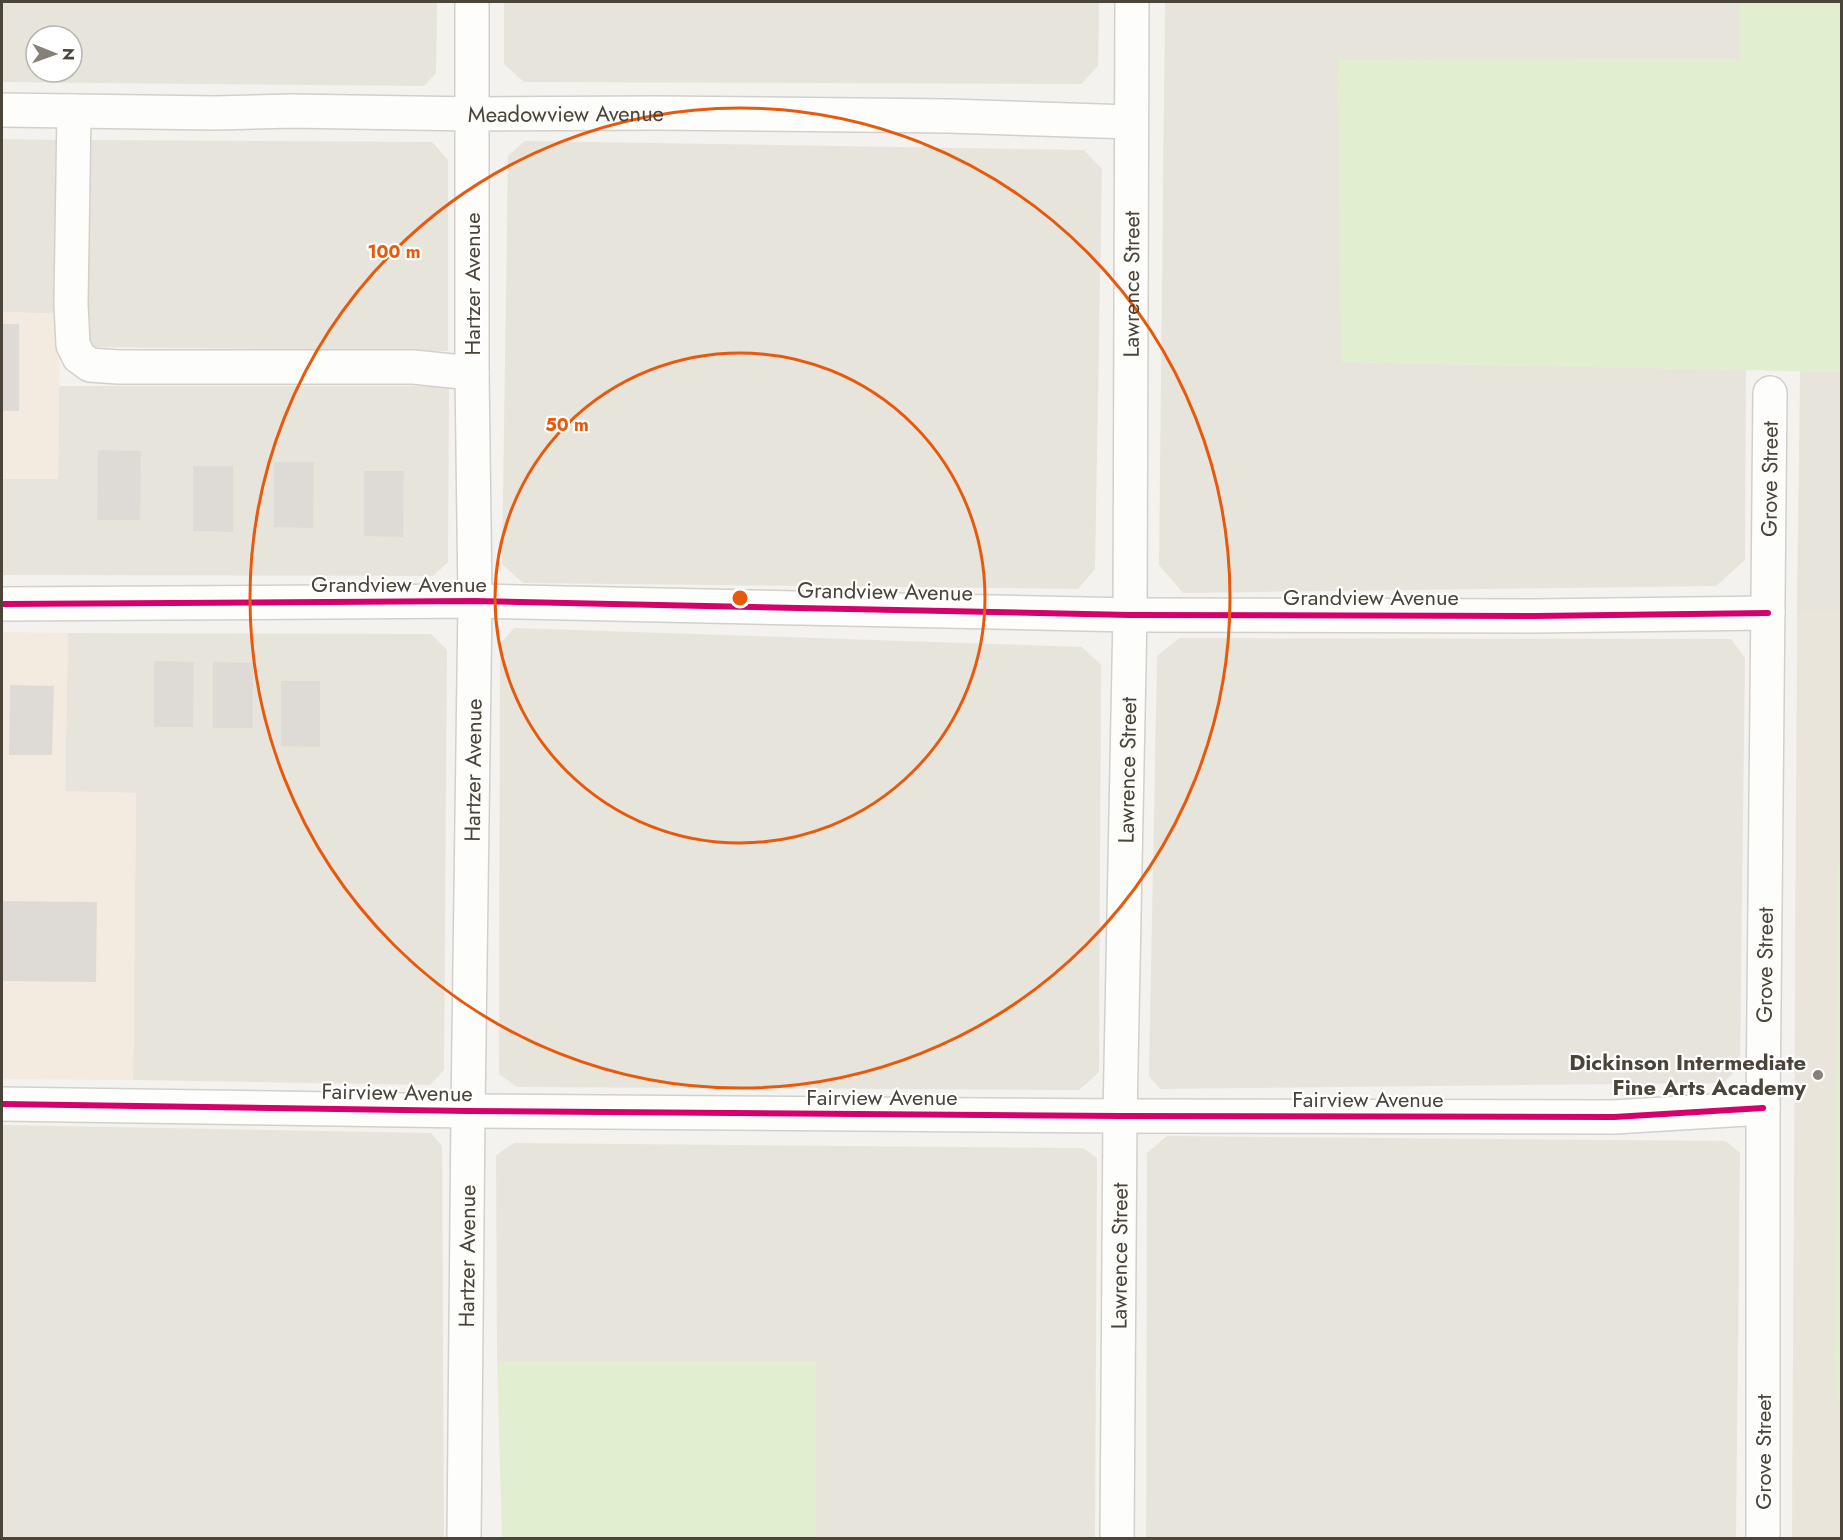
<svg xmlns="http://www.w3.org/2000/svg" width="1843" height="1540" font-family="Jost,sans-serif">
<rect width="100%" height="100%" fill="#f4f2ee"/>
<g fill="#e7e4dc" fill-rule="evenodd">
<path d="M2 2H437L436 73 424 86 2 82ZM36 36H72V72H36Z"/>
<polygon points="504,2 1099,2 1098,66 1081,84 524,82 504,64"/>
<polygon points="1165,2 1740,2 1740,59 1338,61 1342,362 1746,370 1745,560 1716,586 1183,593 1159,565"/>
<polygon points="2,139 61,140 60,314 2,312"/>
<polygon points="86,140 432,142 448,160 448,351 87,347"/>
<polygon points="525,141 1084,150 1102,169 1095,569 1078,589 523,583 502,564 508,156"/>
<polygon points="1800,371 1841,372 1841,612 1797,612"/>
<polygon points="59,386 449,386 448,562 433,576 2,575 2,479 58,479"/>
<polygon points="514,628 1082,647 1101,665 1099,1072 1079,1090 517,1087 499,1074 500,644"/>
<polygon points="68,633 431,634 447,650 444,1070 430,1085 133,1080 136,793 65,792"/>
<polygon points="1179,638 1731,639 1745,658 1740,1067 1723,1083 1160,1089 1149,1076 1157,656"/>
<polygon points="2,1125 431,1133 442,1146 444,1538 2,1538"/>
<polygon points="1167,1136 1726,1141 1740,1153 1736,1538 1146,1538 1147,1153"/>
<polygon points="514,1143 1083,1148 1097,1158 1095,1538 816,1538 816,1361 497,1361 496,1155"/>
</g>
<g fill="#f3ebdf">
<polygon points="2,312 60,314 58,479 2,479"/>
<polygon points="2,632 68,633 65,791 136,793 133,1080 2,1079"/>
</g>
<polygon fill="#eae5da" points="1797,612 1841,612 1841,1538 1792,1538"/>
<g fill="#e1eecf">
<polygon points="1740,2 1841,2 1841,372 1341,362 1338,60 1740,59"/>
<polygon points="1841,838 1841,1410 1837,1396 1834,1362 1838,871"/>
<polygon points="497,1361 816,1361 816,1538 502,1538"/>
</g>
<g fill="#dedbd6">
<rect x="2" y="324" width="17" height="87"/>
<polygon points="98,450 141,451 140,520 97,520"/>
<polygon points="274,462 314,462 313,528 274,527"/>
<polygon points="193,466 233,466 233,532 193,531"/>
<polygon points="364,471 404,471 403,537 364,536"/>
<polygon points="154,661 194,662 193,727 154,727"/>
<polygon points="213,662 253,663 253,728 213,728"/>
<polygon points="281,681 320,681 320,747 281,746"/>
<polygon points="10,685 54,686 52,755 9,755"/>
<polygon points="2,901 97,902 96,982 2,981"/>
</g>
<g fill="none" stroke-linecap="round" stroke-linejoin="round">
<defs>
<g id="minor">
<path id="s1" d="M2 110 215 113 291 111 473 114 657 113 949 116 1131 122"/>
<polyline points="74,111 71,304 73,345 79,357 90,365 118,367 413,367 472,373"/>
<polyline points="2,604 475,601 1130,615 1535,616 1768,613"/>
<polyline points="2,1104 468,1111 1120,1116 1614,1117 1763,1108"/>
<path id="s2" d="M464 1538 468 1111 475 601 472 373V2"/>
<path id="s3" d="M1117 1538 1120 1116 1130 615 1132 2"/>
<path id="s4" d="M1763 1538V1108L1770 393"/>
</g>
</defs>
<use href="#minor" stroke="#d2d0cb" stroke-width="36"/>
<use href="#minor" stroke="#fdfdfc" stroke-width="33"/>
<defs>
<g id="cycleway">
<polyline points="2,604 475,601 1130,615 1535,616 1768,613"/>
<polyline points="2,1104 468,1111 1120,1116 1614,1117 1763,1108"/>
</g>
</defs>
<use href="#cycleway" stroke="#fff" stroke-width="10"/>
<use href="#cycleway" stroke="#d6006c" stroke-width="6"/>
</g>
<g fill="none" stroke="#e8590c" stroke-width="3">
<circle cx="740" cy="598" r="245"/>
<circle cx="740" cy="598" r="490"/>
</g>
<circle fill="#868178" stroke="#fff" stroke-width="2" cx="1818" cy="1075" r="6"/>
<g text-anchor="middle" dominant-baseline="central" stroke-width="4.5" stroke-linejoin="round" paint-order="stroke">
<g font-size="22" fill="#4b4439" stroke="#fff">
<text stroke="none"><textPath href="#s1" startOffset="564">Meadowview Avenue</textPath></text>
<text transform="translate(472 284) rotate(-90)">Hartzer Avenue</text>
<text stroke="none"><textPath href="#s3" startOffset="1254">Lawrence Street</textPath></text>
<text stroke="none"><textPath href="#s4" startOffset="1059">Grove Street</textPath></text>
<text x="399" y="584">Grandview Avenue</text>
<text transform="translate(885 591) rotate(1)">Grandview Avenue</text>
<text x="1371" y="597">Grandview Avenue</text>
<text stroke="none"><textPath href="#s2" startOffset="768">Hartzer Avenue</textPath></text>
<text stroke="none"><textPath href="#s3" startOffset="768">Lawrence Street</textPath></text>
<text stroke="none"><textPath href="#s4" startOffset="573">Grove Street</textPath></text>
<text transform="translate(397 1092) rotate(1)">Fairview Avenue</text>
<text x="882" y="1097">Fairview Avenue</text>
<text x="1368" y="1099">Fairview Avenue</text>
<text stroke="none"><textPath href="#s2" startOffset="282">Hartzer Avenue</textPath></text>
<text stroke="none"><textPath href="#s3" startOffset="282">Lawrence Street</textPath></text>
<text transform="translate(1763 1452) rotate(-90)">Grove Street</text>
</g>
<g font-size="22" font-weight="bold" fill="#4b4439" stroke="#fff" text-anchor="end">
<text x="1806" y="1062">Dickinson Intermediate<tspan x="1806" dy="25">Fine Arts Academy</tspan></text>
</g>
</g>
<circle cx="740" cy="598" r="9" fill="#e8590c" stroke="#fff" stroke-width="3"/>
<g font-size="18" text-anchor="middle" font-weight="bold" fill="#e8590c" stroke="#fff" stroke-width="4.5" stroke-linejoin="round" paint-order="stroke">
<text x="394" y="258">100 m</text>
<text x="567" y="431">50 m</text>
</g>
<rect width="1843" height="1540" fill="none" stroke="#4b4439" stroke-width="6"/>
<g transform="translate(54 54) rotate(91)"><circle r="28" fill="#ffffff" stroke="#b7b4b0" stroke-width="1.5"/>
<path d="M0-4.5L10 22L0 15L-10 22Z" fill="#868178"/>
<text y="-9" font-size="16" font-weight="bold" text-anchor="middle" fill="#4b4439">N</text>
</g>
</svg>
